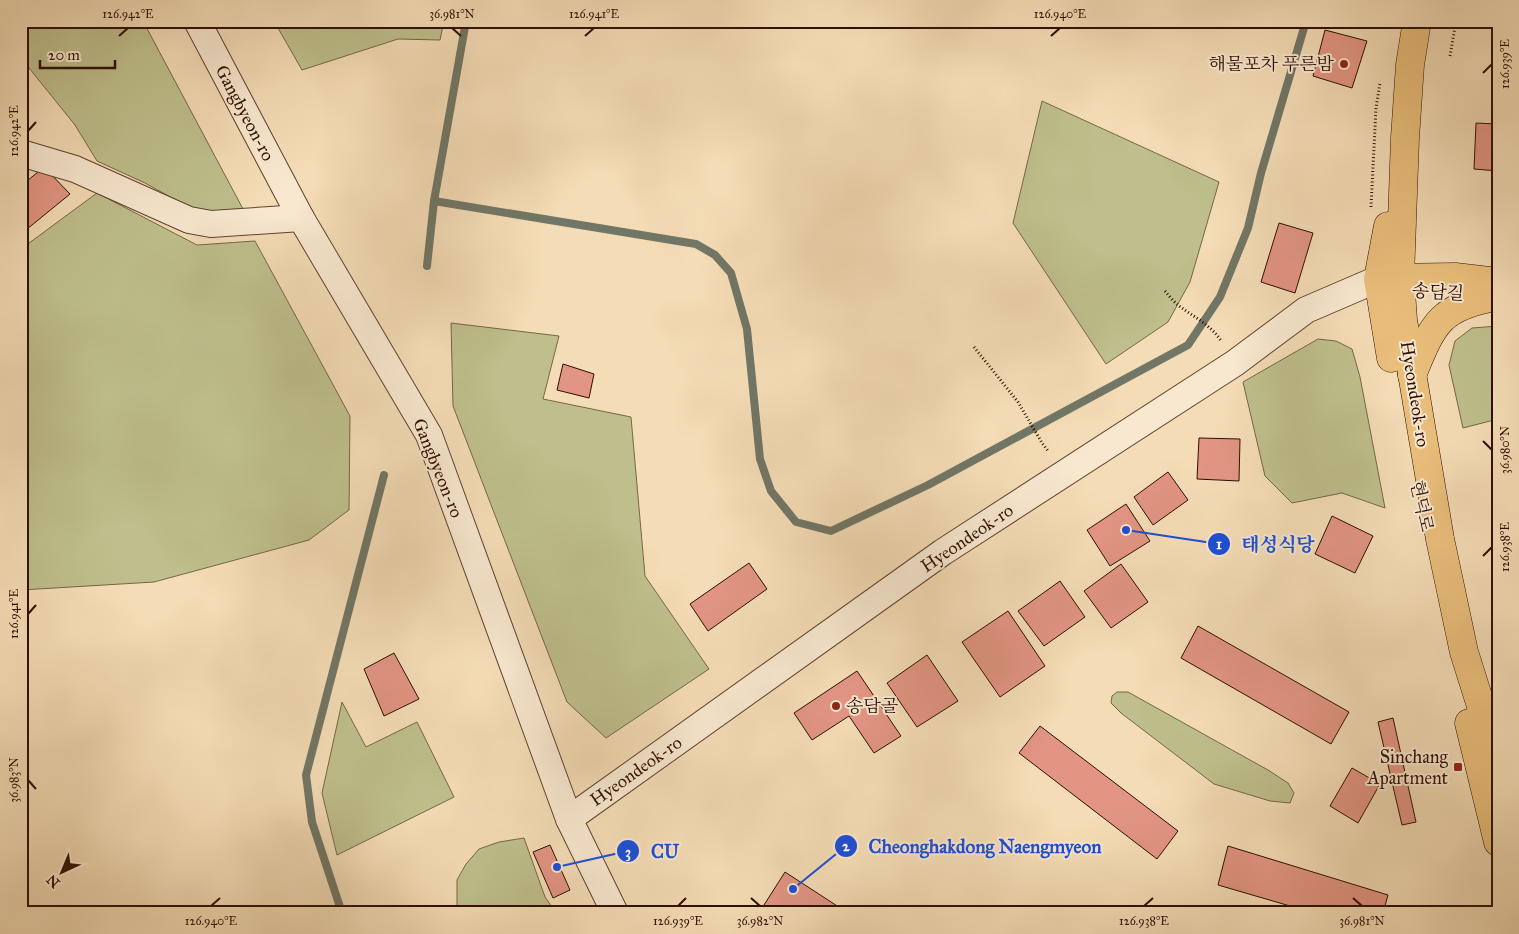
<svg xmlns="http://www.w3.org/2000/svg" width="1519" height="934" font-family="'IM FELL Great Primer','Noto Serif KR',serif">
<rect width="100%" height="100%" fill="#f4dcb6"/>
<filter id="stains"><feTurbulence type="fractalNoise" baseFrequency=".004" numOctaves="4"/><feColorMatrix values="0 0 0 0 .2 0 0 0 0 .09 0 0 0 0 .02 0 0 0 .5 -.17"/></filter>
<radialGradient id="worn" r=".72"><stop offset=".6" stop-color="#630" stop-opacity="0"/><stop offset="1" stop-color="#630" stop-opacity=".3"/></radialGradient>
<g fill="#bebf8c" stroke="#766646">
<polygon points="21,21 143,21 243,209 220,212 190,208 145,183 97,161 75,125 21,58"/>
<polygon points="274,21 444,21 440,40 398,39 302,70"/>
<polygon points="1042,101 1219,182 1190,282 1168,322 1106,364 1013,223"/>
<polygon points="97,193 197,245 255,241 350,416 349,510 309,540 154,582 21,590 21,249"/>
<polygon points="451,323 559,336 543,399 631,417 645,576 709,669 606,738 567,702 453,406"/>
<polygon points="1498,326 1498,419 1463,428 1449,365 1455,341 1472,328"/>
<polygon points="1318,339 1336,341 1352,349 1360,377 1385,508 1342,493 1292,503 1265,476 1243,382"/>
<polygon points="1117,692 1128,692 1268,770 1288,783 1294,793 1290,803 1270,801 1214,784 1121,713 1111,703 1112,696"/>
<polygon points="342,702 366,747 417,722 454,797 337,855 322,793"/>
<polygon points="524,838 545,897 556,913 470,913 457,906 457,880 466,864 479,849 499,842"/>
</g>
<g fill="none" stroke-linecap="round" stroke-linejoin="round">
<g stroke="#717666" stroke-width="8">
<polyline points="434,201 696,244 715,255 731,273 747,329 760,459 771,491 796,522 831,531 928,485 1188,345 1220,297 1248,228 1261,173 1306,21"/>
<polyline points="427,266 434,201 466,21"/>
<polyline points="342,913 312,822 306,775 384,475"/>
</g>
</g>
<g fill="#e29583" stroke="#2e0e01">
<polygon points="1325,30 1367,41 1352,88 1313,76"/>
<polygon points="1476,123 1496,124 1494,150 1498,150 1498,171 1474,169"/>
<polygon points="44,167 70,194 21,234 21,186"/>
<polygon points="1279,223 1313,233 1295,293 1261,282"/>
<polygon points="563,364 594,374 589,398 557,390"/>
<polygon points="1199,438 1240,439 1239,481 1197,479"/>
<polygon points="1168,472 1188,500 1153,525 1134,497"/>
<polygon points="1126,504 1150,541 1110,566 1087,530"/>
<polygon points="1332,516 1373,536 1355,573 1315,554"/>
<polygon points="749,563 767,589 708,631 690,604"/>
<polygon points="1121,564 1148,602 1111,628 1084,591"/>
<polygon points="1060,581 1085,617 1044,646 1018,611"/>
<polygon points="1008,611 1045,666 1000,697 962,642"/>
<polygon points="1198,626 1349,712 1331,744 1181,658"/>
<polygon points="394,653 419,699 384,716 364,669"/>
<polygon points="927,655 958,701 917,727 887,683"/>
<polygon points="857,671 901,736 874,753 849,716 812,740 794,713"/>
<polygon points="1393,718 1416,822 1402,825 1378,722"/>
<polygon points="1040,726 1178,831 1157,859 1019,753"/>
<polygon points="1352,768 1380,784 1358,823 1330,806"/>
<polygon points="550,845 570,890 553,898 533,852"/>
<polygon points="1228,846 1388,895 1383,913 1314,913 1218,885"/>
<polygon points="785,872 848,913 777,913 764,905"/>
</g>
<g fill="none" stroke-linecap="round" stroke-linejoin="round">
<defs>
<g id="minor">
<polyline points="197,21 301,218 429,435 569,819 615,913"/>
<polyline points="21,153 75,169 189,220 211,224 301,218"/>
<polyline points="569,819 943,552 1235,363 1306,310 1378,279"/>
</g>
<g id="major">
<polyline points="1417,21 1410,65 1405,138 1400,277 1403,320 1440,539 1464,652 1498,760"/>
<polyline points="1388,226 1378,279 1391,358"/>
<polyline points="1382,278 1455,277 1498,282"/>
<path d="M1412 375C1433 325 1438 307 1496 297"/>
<polyline points="1469,723 1498,842"/>
</g>
</defs>
<use href="#minor" stroke="#60422e" stroke-width="28"/>
<use href="#major" stroke="#2e0e01" stroke-width="29"/>
<g stroke="#2e0e01" stroke-width="3" stroke-dasharray="1 2.5" stroke-linecap="butt">
<polyline points="1450,56 1456,21"/>
<polyline points="1371,207 1376,108 1380,83"/>
<path d="M1165 291C1169 296 1174 302 1179 306 1194 317 1211 325 1222 342"/>
<polyline points="974,347 1018,402 1042,443 1049,452"/>
</g>
<use href="#minor" stroke="#f8e8d0" stroke-width="26"/>
<use href="#major" stroke="#eabe7b" stroke-width="28"/>
</g>
<path fill="none" stroke="#2e0e01" stroke-width="2" d="M452 28 461 36M119 36 128 28M585 36 594 28M1051 36 1060 28M1483 73 1492 64M28 131 36 122M1483 441 1492 450M1483 556 1492 547M28 614 36 605M28 780 36 789M751 898 760 906M1353 898 1362 906M211 906 220 898M678 906 686 898M1144 906 1153 898"/>
<g fill="#8f2418" stroke="#f8e8d0" stroke-width="2">
<circle cx="1344" cy="64" r="5"/>
<circle cx="836" cy="706" r="5"/>
<rect x="1453" y="762" width="10" height="10" rx="2.5"/>
</g>
<g text-anchor="middle" dominant-baseline="central" stroke-width="4" stroke-linejoin="round" paint-order="stroke">
<g font-size="18" fill="#2e0e01" stroke="#f8e8d0" text-anchor="end">
<text x="1334" y="64">해물포차 푸른밤</text>
<text x="846" y="706" text-anchor="start">송담골</text>
<text x="1448" y="757">Sinchang<tspan x="1448" dy="21">Apartment</tspan></text>
</g>
<g font-size="18" fill="#2e0e01" stroke="#f8e8d0">
<text transform="translate(245 113) rotate(62)">Gangbyeon-ro</text>
<text transform="translate(1438 292) rotate(4)">송담길</text>
<text transform="translate(1415 394) rotate(81)">Hyeondeok-ro</text>
<text transform="translate(438 468) rotate(68)">Gangbyeon-ro</text>
<text transform="translate(1422 506) rotate(78)">현덕로</text>
<text transform="translate(967 538) rotate(-34)">Hyeondeok-ro</text>
<text transform="translate(636 771) rotate(-35)">Hyeondeok-ro</text>
</g>
</g>
<path fill="none" stroke="#1d4ed8" stroke-width="2" d="M1126 530L1219 544M793 889L846 846M557 867L628 851"/>
<g fill="#1d4ed8" stroke="#f8e8d0" stroke-width="2">
<circle cx="1126" cy="530" r="5"/>
<circle cx="793" cy="889" r="5"/>
<circle cx="557" cy="867" r="5"/>
<circle cx="1219" cy="544" r="12"/>
<circle cx="846" cy="846" r="12"/>
<circle cx="628" cy="851" r="12"/>
</g>
<g font-size="15" text-anchor="middle" font-weight="bold" fill="#fff">
<text x="1219" y="549">1</text>
<text x="846" y="851">2</text>
<text x="628" y="857">3</text>
</g>
<g font-size="19" text-anchor="middle" font-weight="bold" fill="#1d4ed8" stroke="#f8e8d0" stroke-width="4" stroke-linejoin="round" paint-order="stroke">
<text x="1278" y="551">태성식당</text>
<text x="985" y="853">Cheonghakdong Naengmyeon</text>
<text x="665" y="858">CU</text>
</g>
<rect width="1519" height="934" fill="none" stroke="#f4dcb6" stroke-width="55"/>
<g transform="translate(62 872) rotate(224)" stroke="#f8e8d0" stroke-width="4" paint-order="stroke">
<path d="M0-4L9 19L0 12L-9 19Z" fill="#2e0e01"/>
<text y="-8" font-size="14" font-weight="bold" text-anchor="middle" fill="#2e0e01">N</text>
</g>
<path d="M40 60v8h75v-8" fill="none" stroke="#2e0e01" stroke-width="2.5"/>
<text x="48" y="60" font-size="15" fill="#2e0e01" stroke="#f8e8d0" stroke-width="4" paint-order="stroke">20 m</text>
<rect x="28" y="28" width="1464" height="878" fill="none" stroke="#2e0e01" stroke-width="2"/>
<g font-size="12" text-anchor="middle" fill="#2e0e01">
<text x="128" y="18">126.942°E</text>
<text x="452" y="18">36.981°N</text>
<text x="594" y="18">126.941°E</text>
<text x="1060" y="18">126.940°E</text>
<text transform="translate(1505 64) rotate(-90)" y="4">126.939°E</text>
<text transform="translate(14 131) rotate(-90)" y="4">126.942°E</text>
<text transform="translate(1505 450) rotate(-90)" y="4">36.980°N</text>
<text transform="translate(1505 547) rotate(-90)" y="4">126.938°E</text>
<text transform="translate(14 614) rotate(-90)" y="4">126.941°E</text>
<text transform="translate(14 780) rotate(-90)" y="4">36.983°N</text>
<text x="211" y="925">126.940°E</text>
<text x="678" y="925">126.939°E</text>
<text x="760" y="925">36.982°N</text>
<text x="1144" y="925">126.938°E</text>
<text x="1362" y="925">36.981°N</text>
</g>
<rect width="100%" height="100%" filter="url(#stains)"/>
<rect width="100%" height="100%" fill="url(#worn)"/>
</svg>
